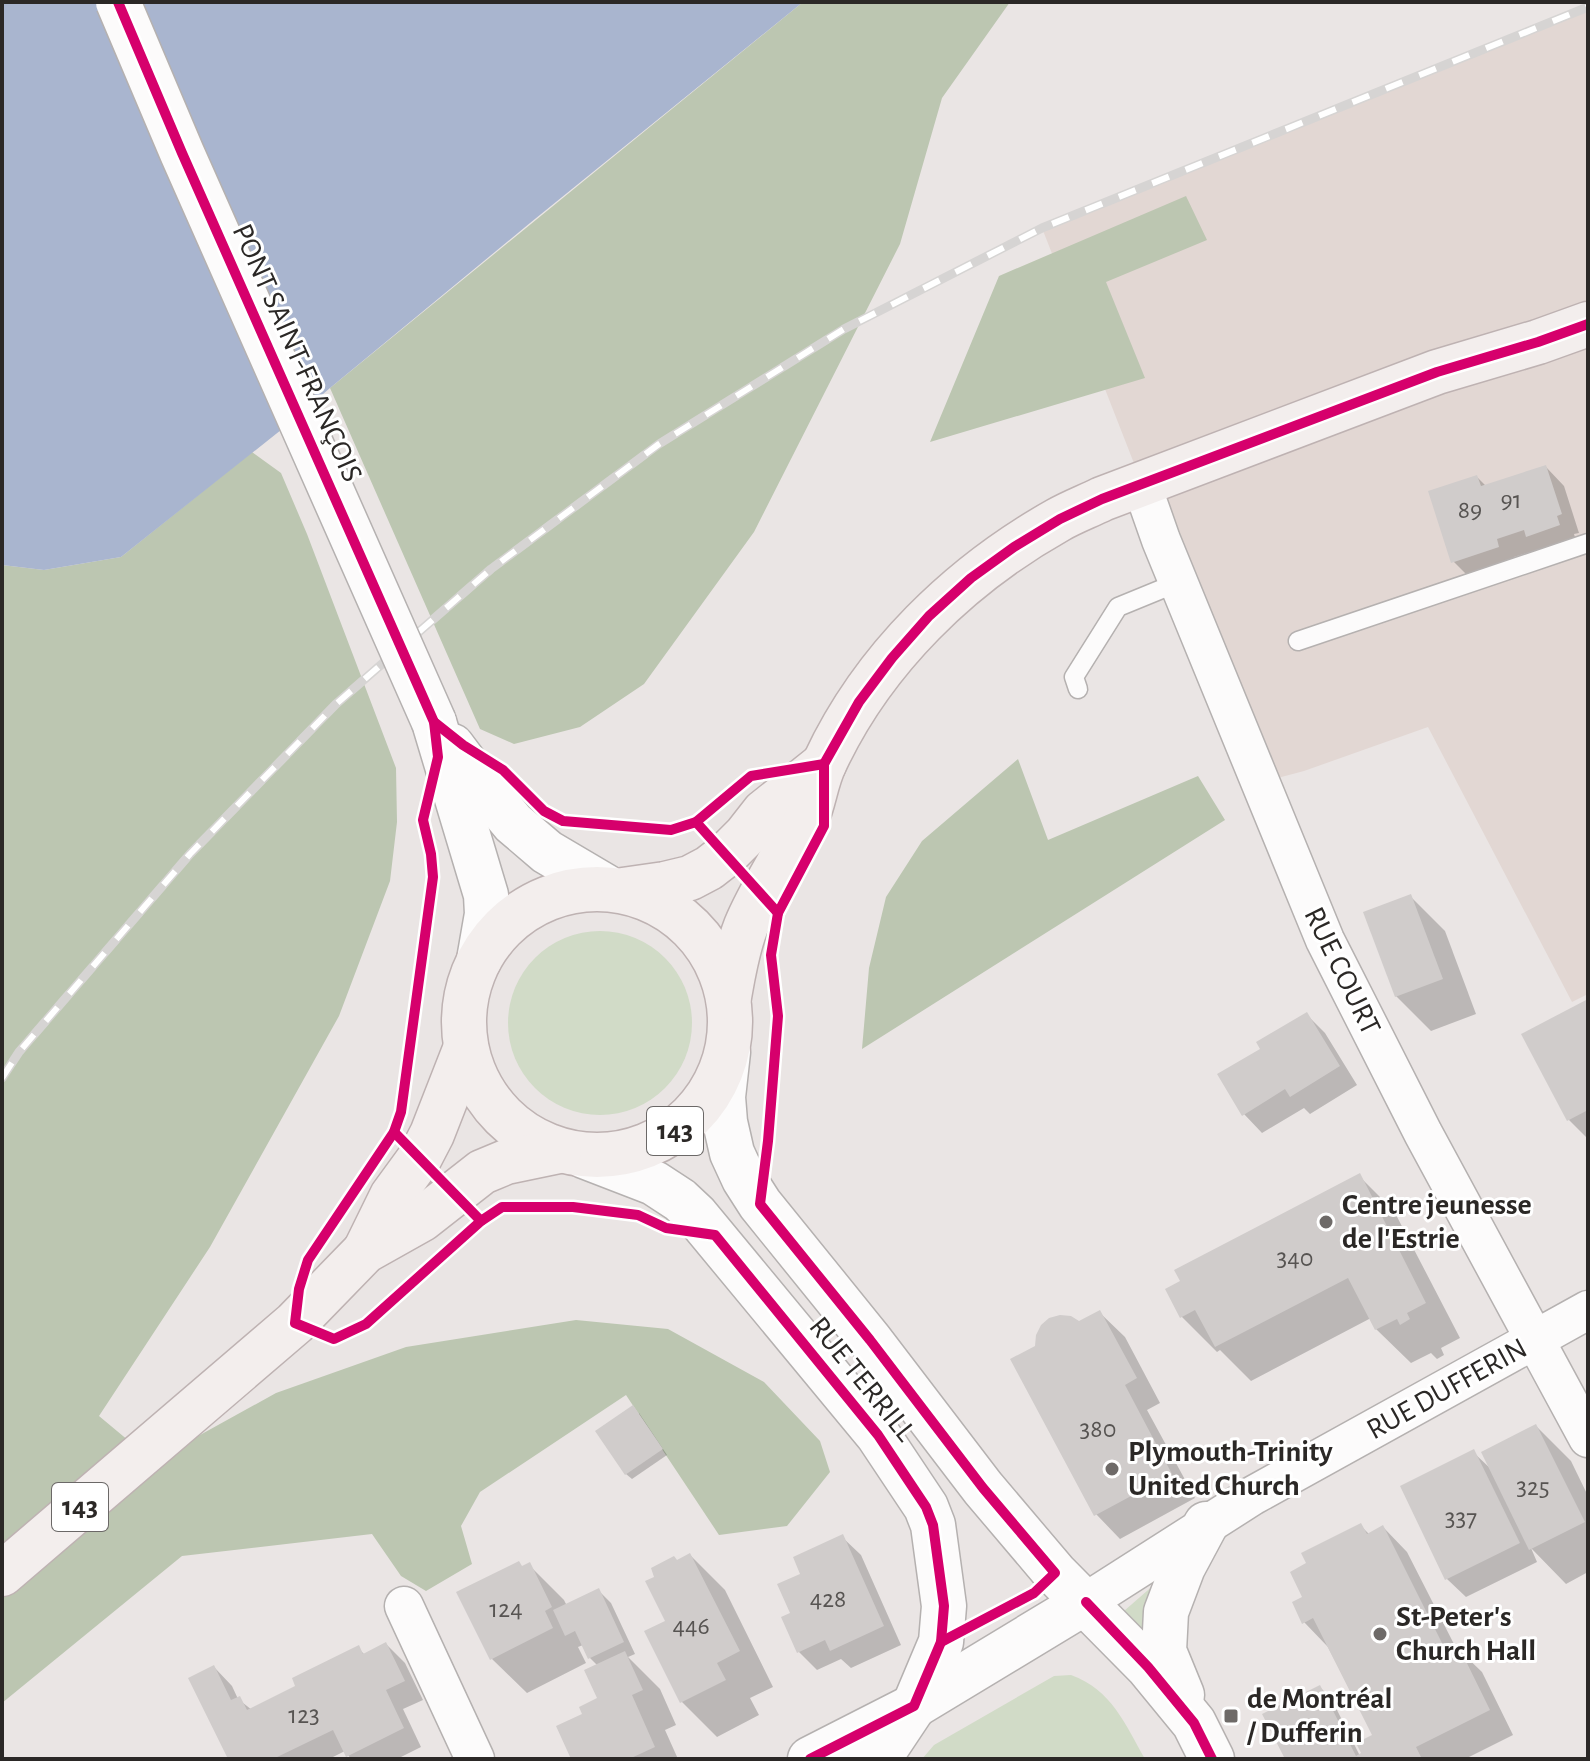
<svg xmlns="http://www.w3.org/2000/svg" width="1590" height="1761" font-family="'Alegreya Sans',sans-serif">
<rect width="100%" height="100%" fill="#eae5e4"/>
<polygon fill="#e2d7d3" points="1588,7 1588,994 1572,1002 1428,727 1304,771 1259,783 1042,228"/>
<g fill="#d1dbc7">
<circle cx="600" cy="1023" r="92"/>
<polygon points="1155,1584 1147,1636 1124,1611"/>
<path d="M1071 1675C1112 1690 1125 1724 1145 1759H922L934 1745 1054 1676Z"/>
</g>
<g fill="#bcc6b1">
<polygon points="803,2 1010,2 942,98 900,244 754,532 644,684 580,727 514,744 480,729 330,388"/>
<polygon points="1186,196 1207,240 1106,282 1145,378 930,442 999,276"/>
<polygon points="252,452 281,473 307,534 396,768 397,822 390,881 339,1016 210,1247 99,1416 153,1461 276,1393 406,1347 576,1320 668,1329 764,1382 820,1441 830,1472 787,1526 719,1535 626,1395 480,1492 461,1526 472,1564 426,1591 401,1576 372,1534 182,1556 2,1703 2,565 44,570 121,557"/>
<polygon points="1018,759 1048,840 1198,776 1225,820 862,1049 869,968 886,897 922,841"/>
</g>
<polygon fill="#a9b5cf" points="2,2 803,2 530,223 330,388 286,426 121,557 44,570 2,565"/>
<g fill="#0003">
<polygon points="1546,467 1564,486 1579,533 1574,534 1577,544 1546,554 1540,549 1514,557 1517,565 1472,580 1453,561 1477,477 1487,487"/>
<polygon points="1410,896 1445,931 1476,1014 1431,1031 1396,996"/>
<polygon points="1588,1001 1588,1139 1569,1120"/>
<polygon points="1306,1014 1325,1033 1357,1085 1310,1114 1304,1108 1262,1133 1244,1114 1263,1049"/>
<polygon points="1359,1176 1394,1211 1460,1338 1441,1348 1444,1355 1437,1359 1431,1353 1411,1363 1376,1329 1371,1318 1251,1381 1220,1350 1217,1352 1182,1317 1168,1290"/>
<polygon points="1100,1313 1125,1337 1160,1403 1147,1410 1195,1498 1120,1539 1096,1514 1037,1347"/>
<polygon points="639,1413 667,1455 632,1479 626,1474"/>
<polygon points="1536,1426 1571,1461 1588,1496 1588,1572 1566,1584 1531,1548 1537,1562 1466,1597 1447,1579 1473,1452 1492,1470"/>
<polygon points="1360,1525 1369,1534 1383,1527 1407,1552 1456,1648 1457,1648 1482,1672 1513,1735 1465,1759 1287,1759 1320,1687 1332,1700 1360,1756 1374,1736 1328,1647 1304,1622 1305,1598"/>
<polygon points="842,1537 861,1555 901,1645 851,1668 841,1659 817,1670 799,1652 793,1614 803,1575"/>
<polygon points="690,1555 725,1590 773,1687 750,1698 759,1715 717,1737 682,1702 668,1621"/>
<polygon points="529,1565 564,1600 567,1606 599,1591 611,1603 635,1654 628,1657 660,1689 676,1725 665,1730 678,1759 573,1759 585,1715 599,1699 598,1666 590,1658 583,1645 578,1647 586,1663 527,1693 492,1659 523,1568"/>
<polygon points="386,1644 405,1663 423,1700 403,1709 421,1747 397,1759 351,1759 345,1751 329,1759 230,1759 214,1667 232,1686 238,1699 252,1710 298,1687 358,1648 365,1655"/>
</g>
<g fill="#d0cccb">
<polygon points="1546,465 1562,514 1557,516 1560,525 1526,537 1524,530 1497,539 1499,547 1451,563 1428,491 1477,475 1481,486"/>
<polygon points="1411,894 1443,979 1395,997 1363,912"/>
<polygon points="1588,999 1588,1110 1567,1121 1521,1034"/>
<polygon points="1307,1012 1340,1066 1290,1097 1285,1089 1242,1116 1217,1074 1260,1049 1256,1042"/>
<polygon points="1360,1173 1426,1303 1407,1313 1410,1319 1400,1325 1397,1319 1375,1330 1348,1278 1215,1347 1195,1310 1180,1318 1165,1289 1180,1281 1174,1270"/>
<polygon points="1100,1310 1137,1378 1125,1385 1172,1474 1094,1516 1010,1359 1035,1346 1036,1335 1041,1325 1049,1318 1060,1315 1071,1316 1079,1321"/>
<polygon points="633,1405 663,1449 625,1475 595,1431"/>
<polygon points="1536,1424 1585,1522 1529,1550 1481,1452"/>
<polygon points="1474,1449 1520,1543 1445,1580 1400,1486"/>
<polygon points="1361,1523 1367,1534 1383,1525 1446,1651 1458,1645 1490,1710 1416,1747 1422,1759 1285,1759 1262,1714 1320,1685 1356,1756 1361,1753 1356,1743 1372,1735 1313,1618 1302,1624 1292,1602 1302,1597 1290,1572 1306,1563 1301,1553"/>
<polygon points="843,1534 884,1626 830,1651 825,1640 797,1653 781,1617 790,1613 777,1584 800,1574 793,1557"/>
<polygon points="690,1553 740,1651 717,1663 726,1680 680,1703 644,1631 665,1621 645,1581 654,1577 651,1568 674,1556 677,1560"/>
<polygon points="519,1561 522,1566 530,1562 552,1607 545,1611 553,1628 490,1660 456,1592"/>
<polygon points="599,1588 624,1642 588,1659 575,1631 565,1636 553,1610"/>
<polygon points="386,1642 405,1681 386,1690 404,1728 346,1757 333,1730 273,1759 228,1759 188,1678 214,1665 231,1700 240,1696 247,1710 295,1686 292,1678 359,1645 363,1654"/>
<polygon points="625,1651 643,1690 632,1695 655,1747 629,1759 571,1759 556,1726 582,1714 579,1707 597,1698 584,1670"/>
</g>
<g fill="none" stroke-linecap="round" stroke-linejoin="round">
<defs>
<g id="lane">
<polyline points="1298,641 1588,543"/>
<polyline points="1078,689 1074,677 1118,607 1179,582"/>
</g>
<g id="street">
<polyline points="1141,483 1161,540 1325,940 1423,1133 1588,1438"/>
<polyline points="1086,1602 1252,1496 1588,1310"/>
<polyline points="404,1606 475,1759"/>
</g>
<g id="secondary">
<polyline points="434,722 486,895 487,914 479,960"/>
<polyline points="452,746 479,782 513,823 547,852 608,888"/>
<polyline points="728,1052 723,1097 725,1122 732,1153 744,1179 760,1204 870,1340 983,1488 1055,1573 1148,1667 1194,1723 1212,1759"/>
<polyline points="584,1156 654,1183 680,1200 696,1215 878,1435 926,1507 933,1525 944,1606 941,1642 914,1706 886,1748 882,1759"/>
<polyline points="1182,1695 1164,1651 1166,1612 1183,1567 1206,1524"/>
<polyline points="810,1759 914,1706 1086,1602"/>
</g>
<g id="primary">
<circle cx="597" cy="1022" r="133"/>
<polyline points="623,890 665,884 690,878 709,868 727,854 746,835 764,812 824,764"/>
<path d="M729 997C733 974 737 949 746 926 755 904 768 882 780 861 788 848 799 835 806 820 814 802 816 780 825 762 873 659 960 575 1058 520 1072 512 1088 506 1102 499L1437 372 1538 342 1588 324"/>
<polyline points="365,1251 392,1196 419,1159 432,1134 466,1047"/>
<polyline points="2,1574 295,1323 365,1251 422,1219 482,1172 506,1162 559,1151"/>
</g>
</defs>
<use href="#lane" stroke="#b5b1b0" stroke-width="21"/>
<use href="#street" stroke="#b5b1b0" stroke-width="41"/>
<use href="#secondary" stroke="#b5b1b0" stroke-width="47"/>
<use href="#primary" stroke="#beb2b2" stroke-width="47"/>
<use href="#lane" stroke="#fcfbfb" stroke-width="18"/>
<use href="#street" stroke="#fcfbfb" stroke-width="38"/>
<use href="#secondary" stroke="#fcfbfb" stroke-width="44"/>
<use href="#primary" stroke="#f3eeed" stroke-width="44"/>
<defs>
<polyline id="rail" points="2,1078 19,1052 190,854 336,704 491,569 659,444 844,329 1042,228 1588,7"/>
</defs>
<use href="#rail" stroke="#d6d4d3" stroke-width="9"/>
<use href="#rail" stroke="#fff" stroke-width="6" stroke-dasharray="18" stroke-linecap="butt"/>
<defs>
<polyline id="secondary-bridge" points="118,2 182,153 434,722"/>
</defs>
<use href="#secondary-bridge" stroke="#b5b1b0" stroke-width="47" stroke-linecap="butt"/>
<use href="#secondary-bridge" stroke="#fcfbfb" stroke-width="44"/>
<defs>
<g id="cycleway">
<polyline points="118,2 182,153 434,722 438,757 423,820 431,854 433,877 401,1112 394,1132 308,1260 299,1289 295,1323 334,1339 366,1324 481,1221 502,1207 573,1207 638,1215 666,1228 715,1235 878,1435 926,1507 933,1525 944,1606 941,1642 914,1706 810,1759"/>
<polyline points="434,722 463,745 503,770 544,811 563,821 671,830 696,822 751,776 824,764"/>
<polyline points="696,822 778,913"/>
<polyline points="394,1132 481,1221"/>
<polyline points="1086,1602 1148,1667 1194,1723 1212,1759"/>
<polyline points="941,1642 1034,1593 1055,1573 983,1488 870,1340 760,1204 768,1141 778,1016 771,955 778,913 824,826 824,764 859,702 892,658 929,616 971,578 1014,547 1060,519 1102,499 1437,372 1538,342 1588,324"/>
</g>
</defs>
<use href="#cycleway" stroke="#fff" stroke-width="15"/>
<use href="#cycleway" stroke="#d6006c" stroke-width="10"/>
</g>
<g fill="#6e6a68" stroke="#fff" stroke-width="3">
<circle cx="1326" cy="1222" r="8"/>
<circle cx="1112" cy="1469" r="8"/>
<circle cx="1380" cy="1634" r="8"/>
<rect x="1223" y="1708" width="16" height="16" rx="4"/>
</g>
<g text-anchor="middle" dominant-baseline="central" stroke-width="6" stroke-linejoin="round" paint-order="stroke">
<g font-size="26" fill="#575452">
<text x="1511" y="500">91</text>
<text x="1470" y="510">89</text>
<text x="1295" y="1258">340</text>
<text x="1098" y="1429">380</text>
<text x="1533" y="1487">325</text>
<text x="1461" y="1518">337</text>
<text x="828" y="1599">428</text>
<text x="506" y="1609">124</text>
<text x="691" y="1626">446</text>
<text x="304" y="1715">123</text>
</g>
<g fill="#fff" stroke="#6b6867" stroke-width="2">
<rect x="647" y="1107" width="56" height="48" rx="6"/>
<rect x="52" y="1483" width="56" height="48" rx="6"/>
</g>
<g font-size="28" font-weight="bold" fill="#2b2826">
<text x="675" y="1131">143</text>
<text x="80" y="1507">143</text>
</g>
<g font-size="30" fill="#2b2826" stroke="#fff">
<text transform="translate(297 353) rotate(66)">PONT SAINT-FRANÇOIS</text>
<text transform="translate(1342 971) rotate(64)">RUE COURT</text>
<text transform="translate(862 1379) rotate(51)">RUE TERRILL</text>
<text transform="translate(1447 1389) rotate(-29)">RUE DUFFERIN</text>
</g>
<g font-size="30" font-weight="bold" fill="#2b2826" stroke="#fff" text-anchor="start">
<text x="1342" y="1205">Centre jeunesse<tspan x="1342" dy="34">de l'Estrie</tspan></text>
<text x="1128" y="1452">Plymouth-Trinity<tspan x="1128" dy="34">United Church</tspan></text>
<text x="1396" y="1617">St-Peter's<tspan x="1396" dy="34">Church Hall</tspan></text>
<text x="1247" y="1699">de Montréal<tspan x="1247" dy="34">/ Dufferin</tspan></text>
</g>
</g>
<rect width="1590" height="1761" fill="none" stroke="#2b2826" stroke-width="8"/>
</svg>
